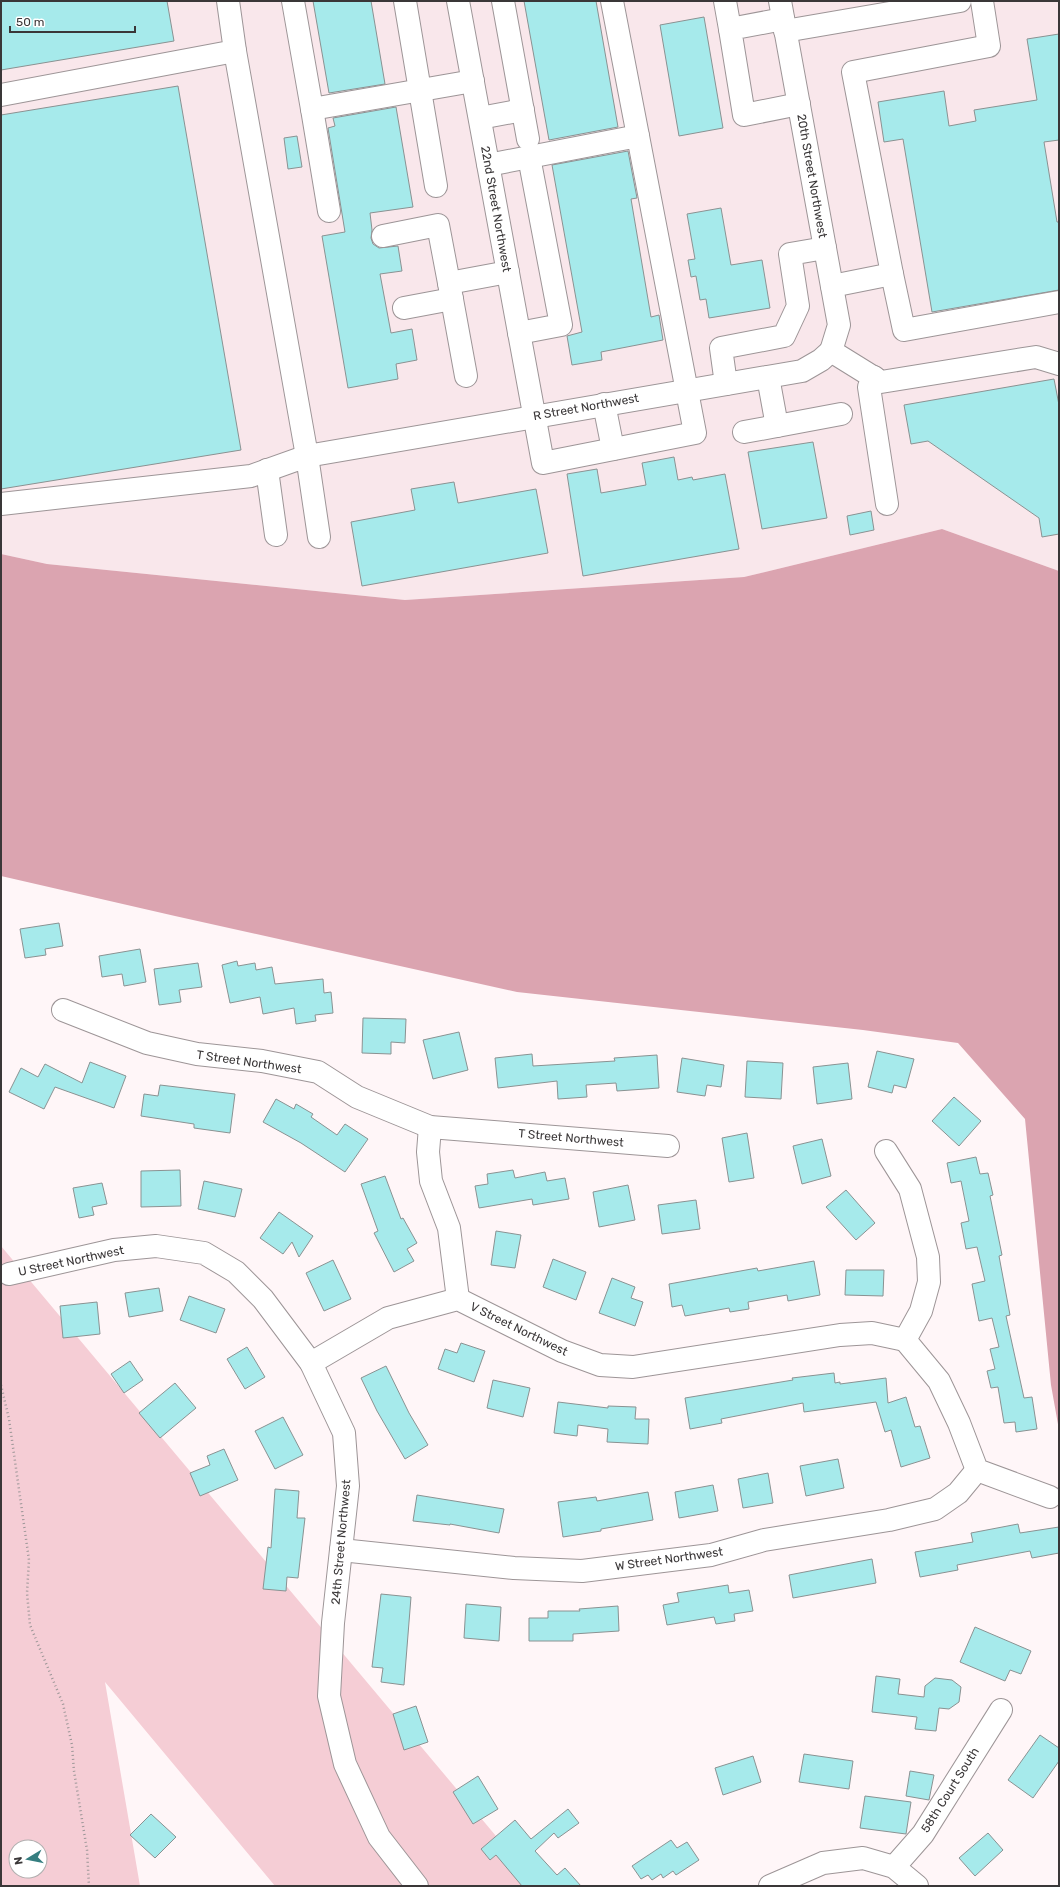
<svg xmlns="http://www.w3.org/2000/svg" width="1060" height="1887" font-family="Rubik,sans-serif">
<rect width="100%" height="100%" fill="#fff6f8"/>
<polygon fill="#f9e7eb" points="1,1 1059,1 1059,571 942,529 744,577 405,600 47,564 1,554"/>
<path fill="#f5cdd5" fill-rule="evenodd" d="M1 1246 538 1886H275L105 1682 140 1886H1ZM16 1847H40V1871H16Z"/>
<polygon fill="#dba4b0" points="942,529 1059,571 1059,1430 1051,1385 1025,1119 958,1043 863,1030 517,992 175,916 1,876 1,554 47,564 405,600 744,577"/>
<g fill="#a6eaeb" stroke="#8a9292">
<polygon points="1,1 167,1 174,41 1,70"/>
<polygon points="313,1 371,1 385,84 329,93"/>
<polygon points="524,1 596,1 618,127 549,140"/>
<polygon points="704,17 723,128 679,136 660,25"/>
<polygon points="1059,34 1059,140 1044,142 1057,222 1059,222 1059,290 932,312 903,139 884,142 878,102 944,91 949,126 976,121 974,110 1037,100 1027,39"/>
<polygon points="178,86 241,450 1,489 1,115"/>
<polygon points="396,107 413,207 370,213 372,230 371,238 373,244 379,248 398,246 402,271 380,274 391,333 412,329 417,360 396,364 398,379 348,388 322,236 345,232 328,128 335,126 333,118"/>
<polygon points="297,136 302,167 288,169 284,138"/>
<polygon points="628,151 637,198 631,199 651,317 659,315 663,340 601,352 602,360 572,365 567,336 582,332 552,165"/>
<polygon points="721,208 731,265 762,260 770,308 709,318 706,299 700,300 696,276 691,277 688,260 695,259 687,214"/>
<polygon points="1054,379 1059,405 1059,534 1042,537 1039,518 928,441 911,444 904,405"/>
<polygon points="813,442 827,518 762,529 748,452"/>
<polygon points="674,457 678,480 692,477 693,480 725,474 739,549 583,576 567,474 597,469 601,493 646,485 642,463"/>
<polygon points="454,482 458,503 536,489 548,553 362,586 351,522 415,510 411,489"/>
<polygon points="871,511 874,530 850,535 847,516"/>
<polygon points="59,923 63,946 45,949 46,955 25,958 20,929"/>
<polygon points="140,949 146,982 124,986 122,974 102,977 99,956"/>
<polygon points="237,961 238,966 255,963 256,970 272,967 275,984 323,979 324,993 331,992 333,1013 315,1015 316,1021 296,1024 294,1008 263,1014 260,997 230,1003 222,965"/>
<polygon points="198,963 202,987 179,990 181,1002 159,1005 154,969"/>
<polygon points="363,1018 406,1019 405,1043 391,1042 391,1054 362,1053"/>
<polygon points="459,1032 468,1070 433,1079 423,1040"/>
<polygon points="877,1051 914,1059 906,1088 894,1085 892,1093 868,1087"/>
<polygon points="532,1054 533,1066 615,1061 614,1058 657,1055 659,1088 617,1091 616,1083 586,1085 587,1097 558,1099 557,1081 498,1088 495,1058"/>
<polygon points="682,1058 724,1065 721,1087 707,1085 705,1096 677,1092"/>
<polygon points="747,1061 783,1063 781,1099 745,1097"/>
<polygon points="90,1062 126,1076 114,1108 55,1087 44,1109 9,1092 21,1068 38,1077 45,1064 82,1083"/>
<polygon points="848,1063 852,1099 817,1104 813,1067"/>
<polygon points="160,1085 235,1094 230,1133 194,1128 194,1124 141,1116 144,1094 158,1096"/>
<polygon points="954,1097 981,1121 959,1146 932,1121"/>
<polygon points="276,1099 294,1109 296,1104 313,1114 311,1117 337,1135 345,1124 368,1139 345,1172 301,1143 263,1122"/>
<polygon points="747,1133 754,1178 729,1182 722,1138"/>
<polygon points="822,1139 831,1176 802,1184 793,1146"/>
<polygon points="976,1157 980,1174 988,1173 993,1195 990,1196 1002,1255 999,1256 1010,1315 1006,1316 1024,1398 1032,1397 1037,1429 1016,1432 1015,1422 1004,1423 998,1387 991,1388 987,1371 995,1369 990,1349 999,1347 992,1318 979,1321 972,1284 985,1281 977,1247 966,1249 961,1223 969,1221 961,1181 951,1183 947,1163"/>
<polygon points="180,1170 181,1206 141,1207 141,1171"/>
<polygon points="513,1170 515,1178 545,1172 547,1181 565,1178 569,1199 533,1205 532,1199 479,1208 475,1186 488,1184 487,1174"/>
<polygon points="385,1176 401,1219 403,1218 417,1243 407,1249 414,1261 394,1272 374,1233 378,1231 361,1184"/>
<polygon points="204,1181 242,1189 235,1217 198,1209"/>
<polygon points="102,1183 107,1204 92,1207 94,1215 79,1218 73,1188"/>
<polygon points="628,1185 635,1220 599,1227 593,1192"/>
<polygon points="846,1190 875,1223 856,1240 826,1207"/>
<polygon points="696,1200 700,1229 662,1234 658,1205"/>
<polygon points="279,1212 313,1236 299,1257 292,1242 283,1254 260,1238"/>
<polygon points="496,1231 521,1235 515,1268 491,1265"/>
<polygon points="553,1259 586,1272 576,1300 543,1287"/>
<polygon points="333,1260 351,1299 324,1311 306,1273"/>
<polygon points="814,1261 820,1295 788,1301 787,1295 748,1302 749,1309 730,1312 729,1308 685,1316 682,1305 672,1307 669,1284 757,1268 758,1271"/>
<polygon points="846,1270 884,1270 883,1296 845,1295"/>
<polygon points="612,1278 635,1287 631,1298 643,1302 635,1326 599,1313"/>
<polygon points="159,1288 163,1311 129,1317 125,1293"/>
<polygon points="189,1296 225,1309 216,1333 180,1320"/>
<polygon points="97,1302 100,1334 63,1338 60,1306"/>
<polygon points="461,1343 485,1351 474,1382 438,1369 445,1349 457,1353"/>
<polygon points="247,1347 265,1377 245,1389 227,1359"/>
<polygon points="130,1361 143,1380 124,1393 111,1374"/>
<polygon points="386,1366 409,1413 428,1445 405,1459 377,1411 361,1378"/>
<polygon points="834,1373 835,1383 840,1382 840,1384 886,1378 888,1403 906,1397 915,1427 920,1426 930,1458 901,1467 891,1430 885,1432 876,1402 804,1412 803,1403 721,1419 722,1423 690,1429 685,1398 793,1380 792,1378"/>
<polygon points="493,1380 530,1388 523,1417 487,1408"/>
<polygon points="175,1383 196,1408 160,1438 139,1413"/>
<polygon points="558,1402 608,1408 608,1406 636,1407 635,1419 649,1419 648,1444 607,1442 608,1429 578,1425 577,1436 554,1433"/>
<polygon points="283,1417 303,1455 275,1469 255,1431"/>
<polygon points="224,1449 238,1480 200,1496 190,1473 210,1465 207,1456"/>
<polygon points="838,1459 844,1488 806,1496 800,1466"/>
<polygon points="768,1473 773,1503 743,1508 738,1479"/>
<polygon points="713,1485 718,1511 679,1518 675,1492"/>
<polygon points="275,1489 299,1491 297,1518 305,1518 298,1578 287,1577 286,1591 263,1589 268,1547 271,1548"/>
<polygon points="648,1492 653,1520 601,1529 601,1531 563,1537 558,1502 596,1497 597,1501"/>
<polygon points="417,1495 504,1509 499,1533 450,1524 450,1525 413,1521"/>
<polygon points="1018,1524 1020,1533 1059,1527 1059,1553 1032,1558 1030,1551 957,1565 958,1570 920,1577 915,1552 973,1542 971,1533"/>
<polygon points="872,1559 876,1583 793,1598 789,1575"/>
<polygon points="728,1585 729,1593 749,1590 753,1611 734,1614 735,1621 716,1624 714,1617 667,1625 663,1605 679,1602 677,1593"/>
<polygon points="381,1594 411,1597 404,1685 381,1682 383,1668 372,1667"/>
<polygon points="466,1604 501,1607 499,1641 464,1638"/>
<polygon points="618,1606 619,1631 573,1634 573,1641 529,1641 529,1618 548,1618 548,1611 580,1611 579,1609"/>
<polygon points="975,1627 1031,1651 1021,1674 1010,1670 1005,1681 960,1662"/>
<polygon points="876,1676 900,1679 898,1694 924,1697 925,1686 935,1678 952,1680 961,1687 959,1702 949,1709 939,1708 936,1731 915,1729 917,1717 872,1712"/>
<polygon points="416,1706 428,1742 404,1750 393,1714"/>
<polygon points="1040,1735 1059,1748 1059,1761 1033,1798 1008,1780"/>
<polygon points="804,1754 853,1761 849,1789 799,1782"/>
<polygon points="753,1756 761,1782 723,1795 715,1768"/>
<polygon points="910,1771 934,1775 929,1800 906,1796"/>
<polygon points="478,1776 498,1809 473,1824 453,1792"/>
<polygon points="865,1796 911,1802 906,1834 860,1828"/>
<polygon points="568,1809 579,1823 558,1838 554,1833 535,1851 557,1875 565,1868 581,1886 522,1886 496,1855 490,1860 481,1849 515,1820 531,1839"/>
<polygon points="151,1814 176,1837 155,1858 130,1835"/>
<polygon points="988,1833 1003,1850 975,1876 959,1858"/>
<polygon points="671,1840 677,1848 687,1842 699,1860 676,1875 673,1871 663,1878 661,1874 652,1880 648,1875 641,1879 632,1866"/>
</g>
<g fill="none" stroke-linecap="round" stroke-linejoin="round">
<defs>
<g id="minor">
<polyline points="293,1 312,109 473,81"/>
<polyline points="405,1 436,186"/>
<polyline points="458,1 543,463 695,433 638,136 488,165"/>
<polyline points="503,1 528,139"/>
<polyline points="612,1 638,136"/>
<polyline points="725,1 730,29"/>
<polyline points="780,1 839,325 831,351"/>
<polyline points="783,19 730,29 744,115 799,104"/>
<polyline points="785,31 960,1"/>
<polyline points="235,51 307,456 802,371 821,360 831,351"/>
<polyline points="1,95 235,51 228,1"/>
<polyline points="312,109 329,211"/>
<polyline points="480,118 523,110"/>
<polyline points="383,236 438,225 449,283 508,272"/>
<polyline points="892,274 904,330 1059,302"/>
<polyline points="449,283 466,376"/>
<polyline points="832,286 892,274 853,72 989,46 982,1"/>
<polyline points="404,308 452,299"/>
<polyline points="519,333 561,325 529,157"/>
<polyline points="831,351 881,382 1036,357 1059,364"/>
<polyline points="768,377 777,426 841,414"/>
<polyline points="874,377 869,387 887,504"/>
<polyline points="726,384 721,348 784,336 798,306 790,254 825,248"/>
<polyline points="604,404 613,449"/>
<polyline points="744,432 777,426"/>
<polyline points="267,470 276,535"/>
<polyline points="1,504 251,476 307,456 319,537"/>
<polyline points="63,1010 147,1043 197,1054 262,1061 318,1072 357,1097 430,1127 668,1146"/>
<polyline points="430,1127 428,1152 431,1181 449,1228 458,1299"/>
<polyline points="886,1151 910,1189 928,1257 929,1282 921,1311 905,1340 939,1381 959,1423 977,1470 1050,1497"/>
<polyline points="9,1274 114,1250 156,1246 204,1253 236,1272 263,1299 311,1363 344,1433 348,1486 333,1623 329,1696 345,1764 379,1837 417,1886"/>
<polyline points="311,1363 388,1318 458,1299 562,1351 600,1365 633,1367 840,1335 872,1333 905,1340"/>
<polyline points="341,1550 514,1568 582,1571 711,1555 764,1540 889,1520 935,1509 958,1493 977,1470"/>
<polyline points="894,1867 923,1834 1001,1710"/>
<polyline points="770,1886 823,1863 863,1858 894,1867 917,1886"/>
</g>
</defs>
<use href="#minor" stroke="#9d9597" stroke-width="24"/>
<polyline stroke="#9d9798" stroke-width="2.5" stroke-dasharray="1 3" stroke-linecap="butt" points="1,1385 9,1419 29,1560 27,1593 30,1625 63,1704 72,1745 74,1771 87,1850 89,1886"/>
<use href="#minor" stroke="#fff" stroke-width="22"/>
</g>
<g text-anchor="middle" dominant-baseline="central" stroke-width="3" stroke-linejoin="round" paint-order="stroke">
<g font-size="12" fill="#3a3738" stroke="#fff">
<text transform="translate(812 176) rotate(80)">20th Street Northwest</text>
<text transform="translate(496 209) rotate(80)">22nd Street Northwest</text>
<text transform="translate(586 407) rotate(-10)">R Street Northwest</text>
<text transform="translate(249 1062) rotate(8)">T Street Northwest</text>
<text transform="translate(571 1138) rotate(5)">T Street Northwest</text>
<text transform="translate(71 1261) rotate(-12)">U Street Northwest</text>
<text transform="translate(519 1329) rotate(26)">V Street Northwest</text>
<text transform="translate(341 1542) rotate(-85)">24th Street Northwest</text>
<text transform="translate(669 1559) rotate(-8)">W Street Northwest</text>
<text transform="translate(950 1790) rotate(-58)">58th Court South</text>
</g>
</g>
<rect width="1060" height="1887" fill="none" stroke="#3a3738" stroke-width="4"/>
<g transform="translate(28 1859) rotate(260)"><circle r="19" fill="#ffffff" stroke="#b0afaf"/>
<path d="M0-3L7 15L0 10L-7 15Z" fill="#357e80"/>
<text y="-6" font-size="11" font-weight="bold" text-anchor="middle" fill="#3a3738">N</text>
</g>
<path d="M10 26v6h125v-6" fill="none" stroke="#3a3738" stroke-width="2"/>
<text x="16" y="26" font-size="12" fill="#3a3738" stroke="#ffffff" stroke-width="3" paint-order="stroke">50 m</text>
</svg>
